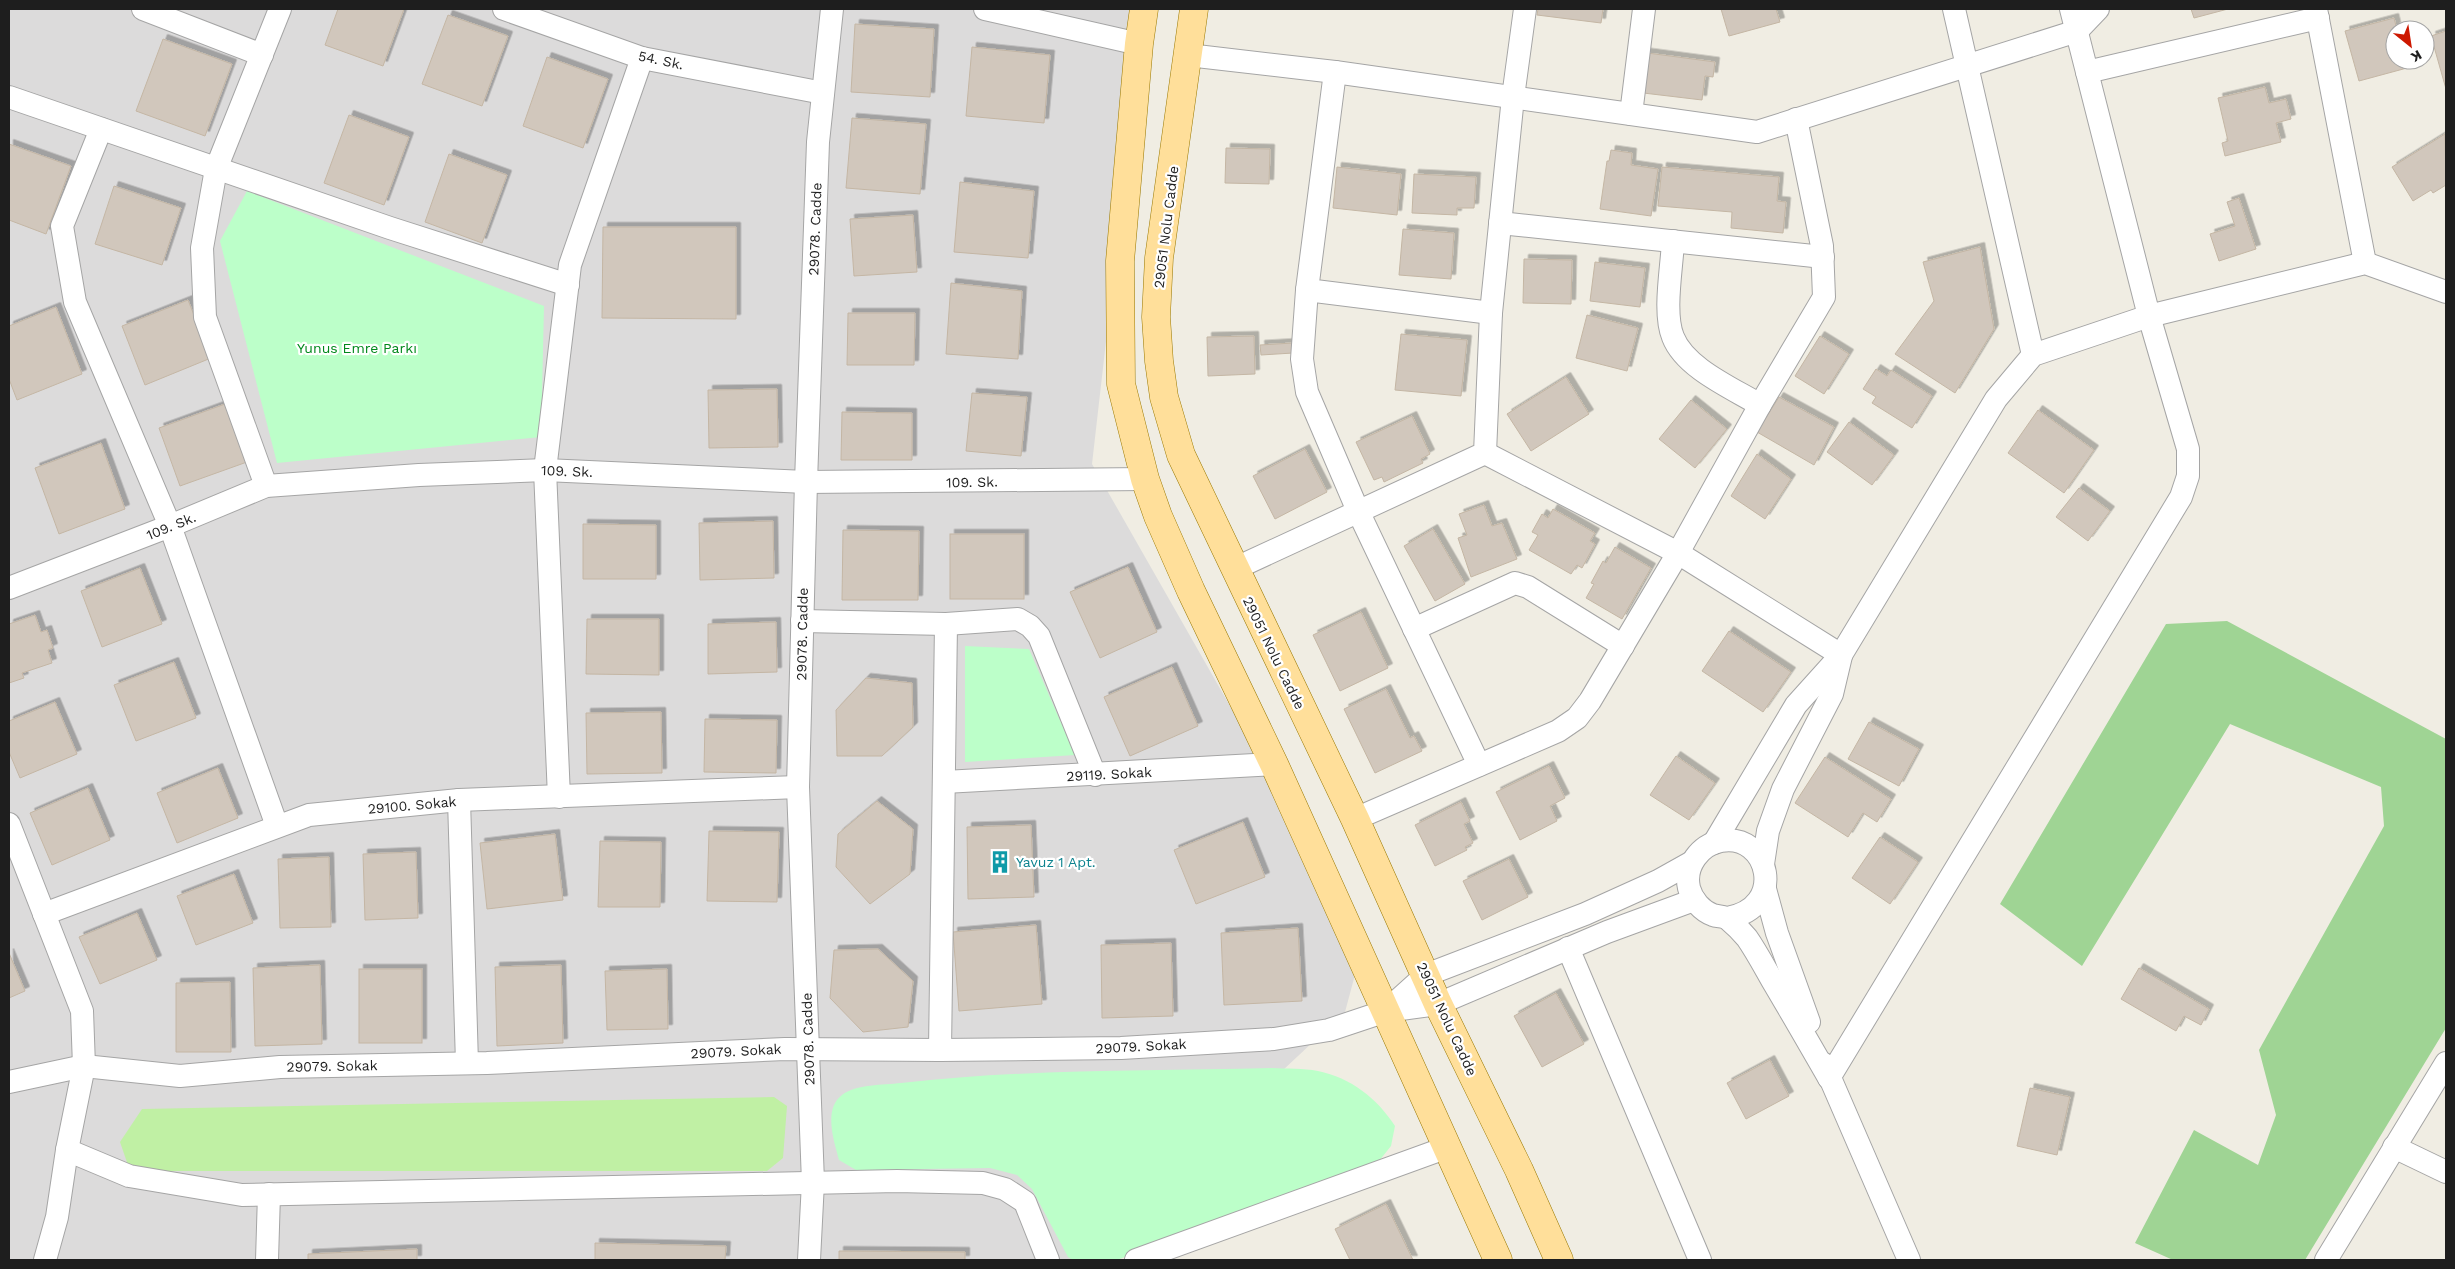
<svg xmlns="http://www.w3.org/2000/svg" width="2455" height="1269" font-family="'Work Sans',sans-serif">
<defs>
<filter id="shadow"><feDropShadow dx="4.5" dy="-4.5" stdDeviation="0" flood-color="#0004"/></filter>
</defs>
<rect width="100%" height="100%" fill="#f0ede3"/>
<polygon fill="#dcdbdb" points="9,9 1144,9 1092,464 1364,941 1345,1012 1080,1260 9,1260"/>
<polygon fill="#c0f0a4" points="774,1097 787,1106 783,1158 767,1171 130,1171 120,1142 142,1109"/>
<polygon fill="#9fd494" points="2227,621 2446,739 2446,1028 2305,1260 2173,1260 2135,1243 2194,1130 2258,1165 2276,1115 2259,1050 2384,826 2381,787 2230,724 2082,966 2000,904 2166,624"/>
<g fill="#bcffc9">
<polygon points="247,191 544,306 541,437 277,463 220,241"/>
<polygon points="965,646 1029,649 1075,755 965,762"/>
<path d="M1272 1068C1287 1069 1303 1068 1318 1071 1351 1078 1377 1098 1395 1126L1391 1146 1379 1161 1117 1260H1073L1068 1257 1032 1189 1017 1175 990 1168 856 1170 839 1160C834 1141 823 1109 842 1095 856 1084 883 1085 901 1083 1023 1069 1148 1071 1272 1068Z"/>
</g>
<g fill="#d1c7bc" stroke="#c4b6a4" filter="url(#shadow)">
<polygon points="338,9 404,9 383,66 325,45"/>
<polygon points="1538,9 1603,9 1601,23 1537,15"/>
<polygon points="1721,9 1776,9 1780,22 1729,36"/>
<polygon points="2191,9 2228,9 2194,18"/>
<polygon points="448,15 508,36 482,106 422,84"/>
<polygon points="2394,18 2397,30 2395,30 2395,60 2405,60 2407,68 2359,81 2345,31"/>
<polygon points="855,24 934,29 930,97 851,92"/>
<polygon points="2446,31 2446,89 2431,36"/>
<polygon points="163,39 232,64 205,136 136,111"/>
<polygon points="972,47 1050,55 1044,123 966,116"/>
<polygon points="1640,52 1715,62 1713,77 1705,76 1702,100 1635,92"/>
<polygon points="547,57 608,79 583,148 523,126"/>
<polygon points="2265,87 2269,103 2286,99 2291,119 2276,123 2281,142 2225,156 2222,143 2228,141 2218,98"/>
<polygon points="349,115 409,137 384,205 324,183"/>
<polygon points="852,118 926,124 920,194 846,188"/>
<polygon points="2445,134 2446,185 2433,193 2431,190 2413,201 2392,167"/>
<polygon points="9,144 71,166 46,234 9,220"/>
<polygon points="1226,148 1270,149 1269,184 1225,183"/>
<polygon points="1611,150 1632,153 1631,165 1658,169 1651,216 1600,209 1607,161 1609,161"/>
<polygon points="449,154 507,175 482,243 425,222"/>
<polygon points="1337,167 1401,174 1397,215 1333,208"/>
<polygon points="1662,167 1779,177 1777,201 1786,202 1783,233 1731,228 1732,212 1658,206"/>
<polygon points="1414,174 1476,177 1474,208 1457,208 1457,215 1412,213"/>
<polygon points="960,182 1034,191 1028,258 954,252"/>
<polygon points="114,186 181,208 162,265 95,244"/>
<polygon points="2239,198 2256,249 2219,261 2210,234 2235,226 2227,202"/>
<polygon points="913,215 917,272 854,276 850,219"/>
<polygon points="603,227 736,227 736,319 602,318"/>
<polygon points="1403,229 1454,233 1451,279 1399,275"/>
<polygon points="1980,247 1994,329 1955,393 1895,354 1934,301 1923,262"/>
<polygon points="1524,259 1572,260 1571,304 1523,303"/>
<polygon points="1595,262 1645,268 1640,307 1590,301"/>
<polygon points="951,283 1022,291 1018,359 946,354"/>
<polygon points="188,300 211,358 145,385 122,326"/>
<polygon points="56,307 82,374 17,400 9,379 9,326"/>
<polygon points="848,313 915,313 914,365 847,365"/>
<polygon points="1587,315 1638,328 1627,371 1576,358"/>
<polygon points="1401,334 1467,340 1461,396 1395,390"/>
<polygon points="1254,336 1255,374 1208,376 1207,337"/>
<polygon points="1820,336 1849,354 1824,394 1795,376"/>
<polygon points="1293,343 1293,353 1261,355 1260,345"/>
<polygon points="1876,369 1887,376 1891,370 1932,396 1912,428 1872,403 1876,397 1863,389"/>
<polygon points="1566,377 1589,414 1531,451 1507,414"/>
<polygon points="777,389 778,447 709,448 708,390"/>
<polygon points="972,393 1027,397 1021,456 966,451"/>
<polygon points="1779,397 1834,427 1814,465 1757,432"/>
<polygon points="1691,400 1727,429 1695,468 1659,439"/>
<polygon points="225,404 247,462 180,486 159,428"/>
<polygon points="2038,410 2094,450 2064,493 2008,453"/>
<polygon points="842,412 912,413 912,460 841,460"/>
<polygon points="1412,416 1430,454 1421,459 1423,463 1384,482 1382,477 1374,480 1356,442"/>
<polygon points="1849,422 1894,455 1872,485 1827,452"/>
<polygon points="101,443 125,509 59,534 35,468"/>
<polygon points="1305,449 1327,492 1275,519 1253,476"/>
<polygon points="1757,454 1791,479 1765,519 1731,496"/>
<polygon points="2079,488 2110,511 2088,541 2056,517"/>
<polygon points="1484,505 1492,526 1502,523 1517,559 1471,577 1458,538 1467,535 1459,514"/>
<polygon points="1553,509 1595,533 1590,541 1595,544 1582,568 1577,565 1571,574 1529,550 1538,535 1532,532 1542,514 1548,518"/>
<polygon points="773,521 774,578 700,580 699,523"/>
<polygon points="583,524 656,525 656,579 583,579"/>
<polygon points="1433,529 1465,584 1435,601 1404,546"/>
<polygon points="843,530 919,531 918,600 842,600"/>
<rect x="950" y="534" width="74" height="65"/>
<polygon points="1615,547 1651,568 1622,619 1586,598 1594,584 1591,583 1603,561 1606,563"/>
<polygon points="1128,567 1157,632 1100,658 1070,592"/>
<polygon points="140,568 162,624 102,647 81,591"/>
<polygon points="1361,612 1388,668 1340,691 1313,635"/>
<polygon points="35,615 41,632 47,630 53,648 48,650 52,663 22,673 24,678 9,683 9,624"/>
<polygon points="587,619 659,619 659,675 586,674"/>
<polygon points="776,622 777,672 708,674 708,624"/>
<polygon points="1729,631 1791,672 1763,712 1702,671"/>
<polygon points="174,662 196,718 136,741 114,685"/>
<polygon points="1172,667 1198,726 1130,756 1104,697"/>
<polygon points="866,678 912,683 913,727 882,756 837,756 836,710"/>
<polygon points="1386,689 1410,738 1414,736 1422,751 1375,773 1344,709"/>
<polygon points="55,702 77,754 20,778 9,752 9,721"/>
<polygon points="661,712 662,773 587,774 586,713"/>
<polygon points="705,719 777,720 776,773 704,772"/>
<polygon points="1869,722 1919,749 1899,786 1848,759"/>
<polygon points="1676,756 1715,783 1689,820 1650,795"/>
<polygon points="1825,757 1891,799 1877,822 1863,813 1848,837 1795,803"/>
<polygon points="1549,766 1565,798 1550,806 1557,821 1520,840 1496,792"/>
<polygon points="218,768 238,818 177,843 157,793"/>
<polygon points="88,788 110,840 52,865 30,813"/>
<polygon points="877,801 913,829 910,874 870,904 836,867 838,834"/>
<polygon points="1461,802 1470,821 1464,824 1473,843 1465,847 1467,850 1435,866 1415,825"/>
<polygon points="1243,822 1265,877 1196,904 1174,850"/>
<polygon points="1031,825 1034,897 968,899 967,827"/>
<polygon points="709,831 779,832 777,902 707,901"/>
<polygon points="555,834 563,900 487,909 480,843"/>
<polygon points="1880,837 1918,862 1890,904 1852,878"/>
<polygon points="600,841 661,842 660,907 598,907"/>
<polygon points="416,852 418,918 365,920 363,854"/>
<polygon points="329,857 331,927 280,928 278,859"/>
<polygon points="1509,859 1528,897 1482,920 1463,881"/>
<polygon points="234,874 253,923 196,945 177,896"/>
<polygon points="137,913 157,960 100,984 79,937"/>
<polygon points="1036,925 1042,1004 959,1011 953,932"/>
<polygon points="1298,928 1302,1001 1224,1005 1221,933"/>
<polygon points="1171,943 1173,1016 1102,1018 1101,945"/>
<polygon points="878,949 913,981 908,1027 863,1032 830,998 834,950"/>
<polygon points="9,953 25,991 9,998"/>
<polygon points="320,965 322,1044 255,1046 253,968"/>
<polygon points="561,965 563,1043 497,1046 495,967"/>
<polygon points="2139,968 2209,1009 2201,1025 2184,1016 2176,1031 2121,999"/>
<rect x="359" y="969" width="63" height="74"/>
<polygon points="667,969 668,1029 607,1030 605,971"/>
<polygon points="230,982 231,1052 176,1052 176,983"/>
<polygon points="1556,993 1584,1044 1542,1067 1514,1016"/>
<polygon points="1770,1060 1789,1096 1746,1119 1727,1083"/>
<polygon points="2030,1088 2070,1097 2057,1155 2017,1146"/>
<polygon points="1386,1204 1413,1260 1350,1260 1335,1229"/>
<polygon points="595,1243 726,1246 725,1260 595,1260"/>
<polygon points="417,1249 417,1260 308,1260 308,1254"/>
<polygon points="839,1251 965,1252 965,1260 839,1260"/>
</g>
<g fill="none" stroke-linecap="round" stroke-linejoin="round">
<defs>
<g id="minor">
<polyline points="143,9 262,55"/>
<polyline points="504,9 642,58 823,93"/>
<polyline points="985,9 1139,44"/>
<polyline points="1954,9 2033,355"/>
<polyline points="2316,9 2365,263"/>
<polyline points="1188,55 1335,72 1757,132 2077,31 2098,9"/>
<polyline points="1335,72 1307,290 1491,313"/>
<polyline points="2087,72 2318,18"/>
<polyline points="9,97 390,228 568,285"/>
<polyline points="1631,114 1644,9"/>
<polyline points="101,129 62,226 75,302 170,526 277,826"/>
<polyline points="1500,223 1823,257"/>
<path d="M1673 241C1672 267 1663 313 1673 337 1685 368 1732 388 1760 405"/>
<polyline points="1307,290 1302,359 1307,392 1358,511 1479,765"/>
<polyline points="1485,453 1678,553 1760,405 1824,297 1822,246 1796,119"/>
<polyline points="266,486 205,317 202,248 216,169 280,9"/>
<polyline points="1234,569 1485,453 1491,313 1513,97 1525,9"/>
<polyline points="9,588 170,526 266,486 419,475 545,470 806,482 1145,479"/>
<polyline points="802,621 946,624 1018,619 1030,626 1039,636 1095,775"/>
<polyline points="1414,629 1515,583 1528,587 1623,646"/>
<polyline points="944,782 1274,764"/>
<polyline points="559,797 545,470 570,265 642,58"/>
<polyline points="459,800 467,1063"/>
<polyline points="1355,819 1558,731 1577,718 1590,701 1678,553 1841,655"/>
<polyline points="9,824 82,1011 84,1066 67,1150 57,1217 45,1260"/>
<polyline points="1714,843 1796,705 1841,655 1996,399 2033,355 2149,316 2365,263 2446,292"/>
<polyline points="1763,864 1768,831 1783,789 1832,694 1841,656"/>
<polyline points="1765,889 1777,933 1809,1022"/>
<polyline points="44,914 309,815 459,800 798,787"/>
<path d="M1727 918C1788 908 1769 832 1721 841 1700 845 1684 866 1689 888 1692 900 1702 911 1713 915 1718 917 1724 916 1728 919 1734 924 1742 932 1747 938 1756 951 1764 966 1772 980 1791 1012 1810 1045 1829 1078"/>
<polyline points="1568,948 1700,1260"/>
<polyline points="1386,1011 1426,975 1585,914 1658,881 1692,862"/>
<polyline points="940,1050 946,624"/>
<polyline points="1824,1064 1909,1260"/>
<polyline points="1829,1078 2181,497 2188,476 2188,449 2149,316 2071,9"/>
<polyline points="9,1082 84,1066 180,1076 280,1067 487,1063 785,1049 940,1050 1121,1048 1274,1039 1329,1030 1386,1011 1438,1004 1607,932 1694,900"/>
<polyline points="2394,1147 2446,1172"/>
<polyline points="67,1150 129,1176 242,1195 897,1181 983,1183 1005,1189 1025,1202 1048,1260"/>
<polyline points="267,1260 269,1194"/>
<polyline points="809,1260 813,1182 798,787 806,482 818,142 832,9"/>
<polyline points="1136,1260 1448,1147"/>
<polyline points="2326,1260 2446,1063"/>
</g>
<g id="major">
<polyline points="1144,9 1139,44 1120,261 1121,384 1145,479 1158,516 1191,591 1274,764 1498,1260"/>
<polyline points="1194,9 1159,258 1156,317 1159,361 1164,397 1181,455 1355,819 1438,1004 1519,1170 1559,1260"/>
</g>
</defs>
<use href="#minor" stroke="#a5a5a5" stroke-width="24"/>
<use href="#major" stroke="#997800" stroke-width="29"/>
<use href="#minor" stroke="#fff" stroke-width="22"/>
<use href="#major" stroke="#ffdf9a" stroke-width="28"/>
</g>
<defs>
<symbol id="building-bare" viewBox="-9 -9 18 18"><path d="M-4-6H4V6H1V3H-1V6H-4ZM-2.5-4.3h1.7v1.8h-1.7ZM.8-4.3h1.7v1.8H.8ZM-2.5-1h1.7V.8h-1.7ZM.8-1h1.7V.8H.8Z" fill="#0f9aa8" stroke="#fff" stroke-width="2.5" paint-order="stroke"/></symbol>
</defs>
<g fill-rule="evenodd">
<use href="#building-bare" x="984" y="846" width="32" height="32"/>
</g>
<g text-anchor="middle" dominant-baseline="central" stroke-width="4.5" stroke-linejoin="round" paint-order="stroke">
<g font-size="14" fill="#1e1e1e" stroke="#fff">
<text transform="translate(661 60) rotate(12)">54. Sk.</text>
<text transform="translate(1166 227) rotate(-83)">29051 Nolu Cadde</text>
<text transform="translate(815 229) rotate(-88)">29078. Cadde</text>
<text transform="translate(567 471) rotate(2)">109. Sk.</text>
<text transform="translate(972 482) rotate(-1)">109. Sk.</text>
<text transform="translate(171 526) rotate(-22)">109. Sk.</text>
<text transform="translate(802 634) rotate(-89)">29078. Cadde</text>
<text transform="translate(1274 653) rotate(64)">29051 Nolu Cadde</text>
<text transform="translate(1109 774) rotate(-3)">29119. Sokak</text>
<text transform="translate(412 805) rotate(-5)">29100. Sokak</text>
<text transform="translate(1447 1019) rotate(65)">29051 Nolu Cadde</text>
<text transform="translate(808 1039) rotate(-92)">29078. Cadde</text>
<text transform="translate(1141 1046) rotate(-3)">29079. Sokak</text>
<text transform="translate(736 1051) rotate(-3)">29079. Sokak</text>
<text transform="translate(332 1066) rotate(-1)">29079. Sokak</text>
</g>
<g font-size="14" fill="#00881b" stroke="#fff">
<text x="357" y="348">Yunus Emre Parkı</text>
</g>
<g font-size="14" fill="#0d838f" stroke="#fff" text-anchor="start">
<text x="1016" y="862">Yavuz 1 Apt.</text>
</g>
</g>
<rect width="2455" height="1269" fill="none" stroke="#1e1e1e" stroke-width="20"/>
<g transform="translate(2410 45) rotate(150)"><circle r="24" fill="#ffffff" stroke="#a5a5a5"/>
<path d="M0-4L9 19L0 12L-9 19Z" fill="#cd1800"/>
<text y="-8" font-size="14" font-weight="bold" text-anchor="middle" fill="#1e1e1e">K</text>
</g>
</svg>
